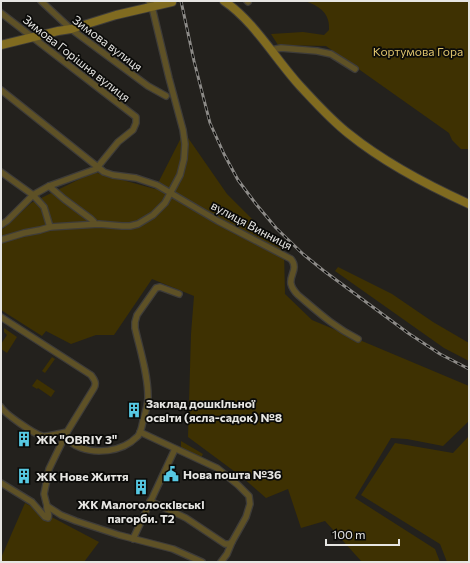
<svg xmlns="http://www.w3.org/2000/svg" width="470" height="563" font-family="Commissioner,sans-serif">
<rect width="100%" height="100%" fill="#23211d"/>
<g fill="#3e3102">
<path d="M304 1H469V149H461L452 140 449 133 326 46 278 45 271 34 303 32 324 35 329 30C329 26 329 23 328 20 326 10 313 3 304 1Z"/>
<polygon points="184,132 227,194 284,251 285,294 312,320 469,386 469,421 443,446 407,439 391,438 355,498 435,549 440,562 362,562 325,521 301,528 288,489 266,498 242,477 188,437 191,334 194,296 152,279 114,335 96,335 71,344 46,331 42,336 1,310 1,229 4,228 31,203 94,172 155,189"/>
<polygon points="338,267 392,294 433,322 469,343 469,361 444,348 335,271"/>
<polygon points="4,328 17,337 7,353 1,349 1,344 7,335 4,332"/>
<polygon points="52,357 55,359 45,373 42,371"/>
<polygon points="37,379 55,391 51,397 38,388 37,389 32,386"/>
<polygon points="469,436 469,562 447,562 440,544 361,495 395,443 453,453"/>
<polygon points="181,441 203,454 201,458 181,448"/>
<polygon points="25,503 99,542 84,562 1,562 1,558"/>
</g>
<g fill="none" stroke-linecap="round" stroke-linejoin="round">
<defs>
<g id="street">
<polyline points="41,1 71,29 148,86 166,96"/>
<polyline points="247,1 248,2"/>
<polyline points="1,13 136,117 136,123 133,130 118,142 96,169 49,186 33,195 7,221 1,225"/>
<polyline points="271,50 281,48 317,51 331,54 355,69"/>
<path d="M1 90 104 172 113 175 136 178 157 185 218 221 291 259C299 269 289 275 291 284 292 288 295 292 298 295 318 312 334 327 358 339"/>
<polyline points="1,172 33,195 44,207 50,227"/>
<polyline points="49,186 64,199 91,219 94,222 94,224"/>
<polyline points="1,240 24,233 40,230 50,227 99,224 122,226 130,226 138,224 153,215 165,203 180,175 184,159 185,144 183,130 169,78 152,7 149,1"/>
<path d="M179 294 160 287 156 288 137 315 135 322V328C140 350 148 374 148 397 148 405 145 414 143 421 142 426 141 432 138 436 136 438 133 440 131 442 121 449 111 451 99 451 88 451 72 447 66 437L67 432 49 469 44 494 47 506 61 515 76 521 119 535 173 549 202 562"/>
<path d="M1 317 91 375C94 379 97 383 94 388L67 432C60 433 48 437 42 436 34 434 5 414 1 407"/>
<polyline points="140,432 217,468 238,485 249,496 250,504 246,517 232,542 229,544 225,544 186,518 150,501"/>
<path d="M1 483 32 502 45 517 48 518C50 513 46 511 47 506"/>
<polyline points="133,539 175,449"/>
<polyline points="221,562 227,554 232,542"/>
</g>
<g id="secondary">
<path d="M224 1C254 21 276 60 301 87 316 103 331 120 349 134 385 163 427 185 469 204"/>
<polyline points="1,45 58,31 71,29 116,15 172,2"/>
</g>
</defs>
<use href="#street" stroke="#3e3c39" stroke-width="8"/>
<use href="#secondary" stroke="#3e3c39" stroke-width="10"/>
<use href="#street" stroke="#5e5126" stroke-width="5.5"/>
<use href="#secondary" stroke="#806b20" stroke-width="8"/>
<defs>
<polyline id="rail" points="181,1 194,61 210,123 224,154 238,180 256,204 276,228 303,254 324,271 408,333 440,354 469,369"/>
</defs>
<use href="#rail" stroke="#8d8b88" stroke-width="3"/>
<use href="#rail" stroke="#0b0b09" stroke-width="1.5" stroke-dasharray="4.5" stroke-linecap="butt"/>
</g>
<defs>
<symbol id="building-bare" viewBox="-9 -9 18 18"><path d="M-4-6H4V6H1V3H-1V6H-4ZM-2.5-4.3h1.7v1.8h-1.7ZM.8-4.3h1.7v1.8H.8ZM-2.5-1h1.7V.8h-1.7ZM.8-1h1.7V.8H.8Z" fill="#57c9e3" stroke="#0b0b09" stroke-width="2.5" paint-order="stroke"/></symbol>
<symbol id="civic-bare" viewBox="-9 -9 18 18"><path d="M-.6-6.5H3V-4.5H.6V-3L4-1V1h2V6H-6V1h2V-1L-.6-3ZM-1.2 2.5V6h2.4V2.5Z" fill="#57c9e3" stroke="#0b0b09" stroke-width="2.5" paint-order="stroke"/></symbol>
</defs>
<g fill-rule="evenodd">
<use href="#building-bare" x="123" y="399" width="22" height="22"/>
<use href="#building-bare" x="13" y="428" width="22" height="22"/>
<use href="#civic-bare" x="160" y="463" width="22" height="22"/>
<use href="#building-bare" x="13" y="465" width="22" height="22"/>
<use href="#building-bare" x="130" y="476" width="22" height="22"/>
</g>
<g text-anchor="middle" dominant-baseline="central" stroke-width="3.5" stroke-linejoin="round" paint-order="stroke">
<g font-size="12" fill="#e6e5e2" stroke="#0b0b09">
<text transform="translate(108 43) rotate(37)">Зимова вулиця</text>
<text transform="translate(77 58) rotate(38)">Зимова Горішня вулиця</text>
<text transform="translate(252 225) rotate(28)">вулиця Винниця</text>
</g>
<g font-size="12" fill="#dfc46e" stroke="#0b0b09">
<text x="418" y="51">Кортумова Гора</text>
</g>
<g font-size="12" font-weight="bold" fill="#e6e5e2" stroke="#0b0b09" text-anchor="start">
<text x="146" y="403">Заклад дошкільної<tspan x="146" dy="14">освіти (ясла-садок) №8</tspan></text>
<text x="36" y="439">ЖК "OBRIY 3"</text>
<text x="183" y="474">Нова пошта №36</text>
<text x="36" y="476">ЖК Нове Життя</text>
<text x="141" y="504" text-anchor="middle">ЖК Малоголосківські<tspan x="141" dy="14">пагорби. Т2</tspan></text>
</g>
</g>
<rect width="470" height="563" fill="none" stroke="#e6e5e2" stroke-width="4"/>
<path d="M326 539v6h73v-6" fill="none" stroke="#e6e5e2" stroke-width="2"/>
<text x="332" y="539" font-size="12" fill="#e6e5e2" stroke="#0b0b09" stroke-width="3" paint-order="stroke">100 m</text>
</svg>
